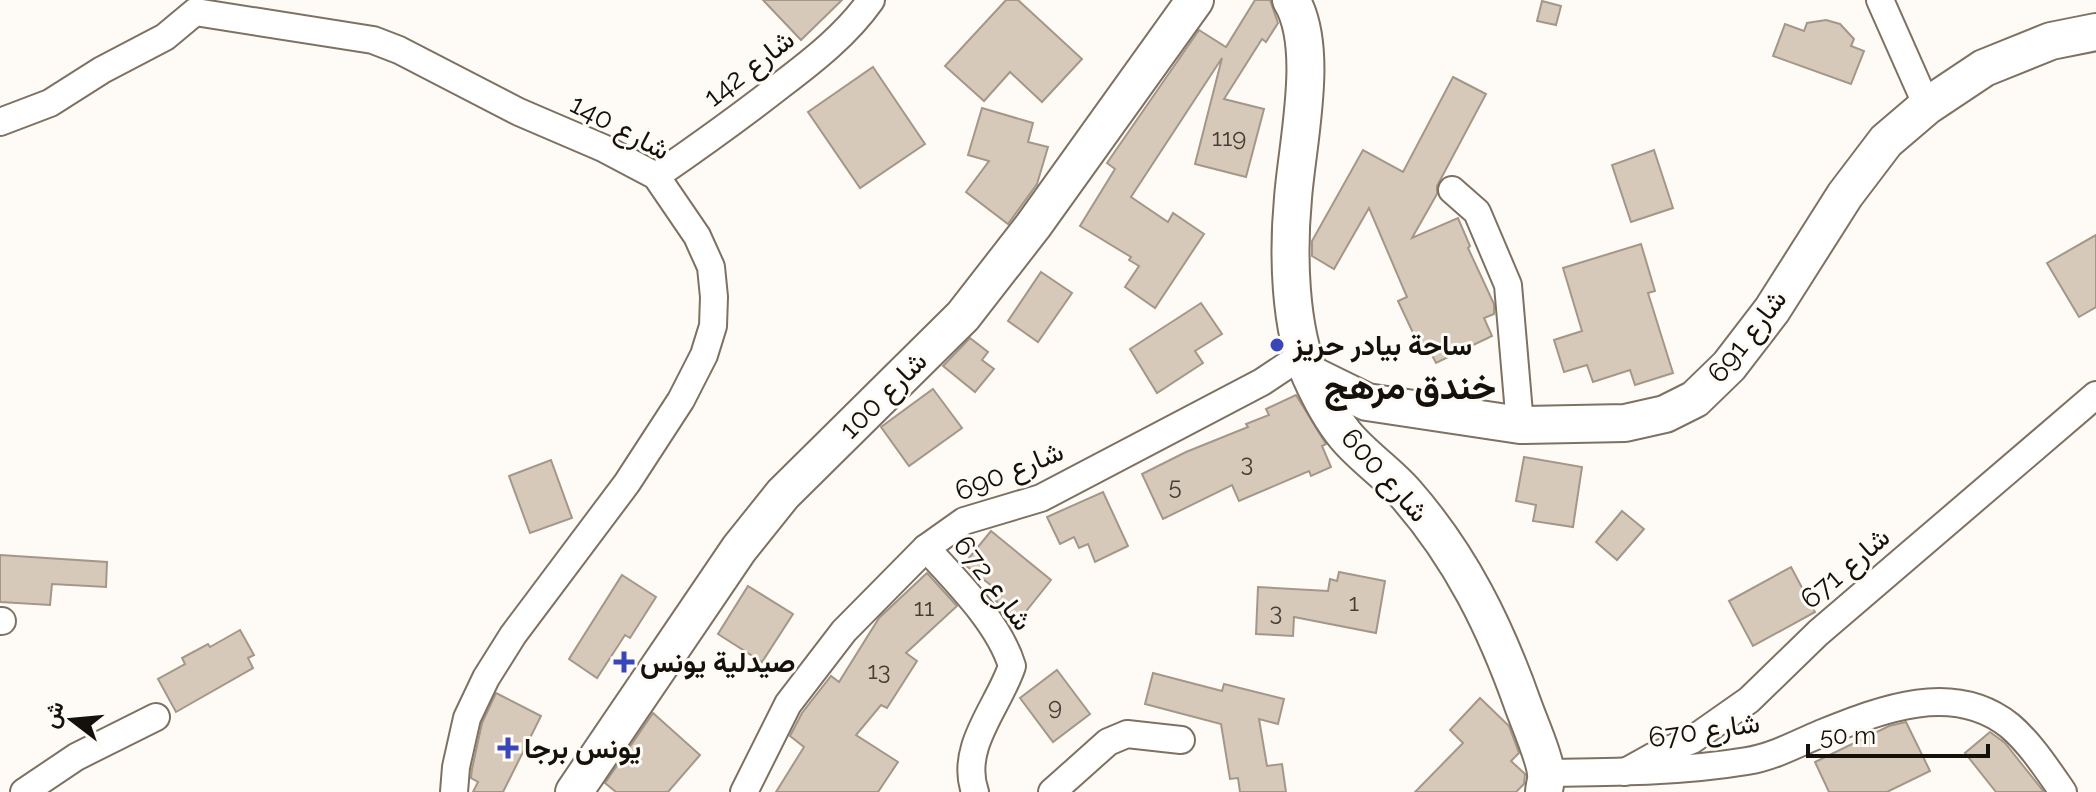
<svg xmlns="http://www.w3.org/2000/svg" width="2096" height="792" font-family="Raleway,Vazirmatn,sans-serif">
<rect width="100%" height="100%" fill="#fefbf7"/>
<g fill="#d7c9b9" stroke="#a49787" stroke-width="2">
<polygon points="763,0 842,0 801,40"/>
<polygon points="1006,0 1018,0 1082,59 1042,102 1010,72 984,101 945,66"/>
<polygon points="1255,0 1270,0 1278,23 1266,42 1262,39 1224,99 1264,109 1246,177 1195,164 1222,58 1131,197 1168,222 1173,213 1204,234 1155,308 1125,287 1139,266 1129,260 1131,257 1080,226 1115,169 1107,163 1199,30 1226,47"/>
<polygon points="1542,1 1561,6 1556,25 1537,21"/>
<polygon points="1826,20 1840,24 1854,39 1851,46 1864,51 1851,84 1773,56 1785,24 1804,31 1807,23"/>
<polygon points="873,67 925,144 860,188 808,112"/>
<polygon points="1453,77 1486,94 1437,186 1437,194 1412,238 1458,218 1470,246 1468,248 1494,304 1494,314 1484,318 1492,336 1436,363 1430,351 1423,354 1398,301 1407,297 1369,208 1334,269 1312,256 1312,241 1363,150 1403,172"/>
<polygon points="982,108 1033,123 1028,142 1048,147 1037,184 1008,224 966,192 989,161 968,155"/>
<polygon points="1654,150 1673,208 1631,222 1612,165"/>
<polygon points="2096,235 2096,307 2079,317 2047,263"/>
<polygon points="1641,244 1655,291 1648,293 1673,373 1635,385 1630,370 1593,382 1587,365 1564,372 1554,340 1582,331 1563,268"/>
<polygon points="1041,272 1072,293 1038,342 1008,321"/>
<polygon points="1201,303 1222,334 1195,351 1203,363 1157,393 1130,349"/>
<polygon points="970,338 988,352 982,360 994,369 975,392 943,366"/>
<polygon points="933,389 962,428 909,466 881,427"/>
<polygon points="1296,395 1326,444 1322,446 1331,467 1311,476 1309,471 1239,501 1232,485 1163,519 1142,474 1186,452 1248,427 1246,424 1269,415 1266,409"/>
<polygon points="1524,457 1582,467 1573,527 1533,521 1536,505 1516,501"/>
<polygon points="551,460 572,518 530,533 509,476"/>
<polygon points="1103,492 1128,546 1095,562 1088,544 1079,548 1074,537 1060,544 1047,517"/>
<polygon points="1622,511 1644,529 1617,560 1596,542"/>
<polygon points="991,531 1051,580 1019,620 996,601 1002,594 964,564"/>
<polygon points="0,555 107,562 106,587 52,584 50,605 0,602"/>
<polygon points="1791,567 1815,612 1753,646 1729,601"/>
<polygon points="1339,572 1385,581 1376,633 1294,617 1293,636 1256,634 1258,587 1328,591 1330,579 1337,581"/>
<polygon points="927,573 957,606 906,653 917,661 887,708 881,705 856,735 898,762 878,792 776,792 804,747 790,736 802,713 831,676 839,682 879,618"/>
<polygon points="622,575 656,597 630,638 625,635 597,678 569,659"/>
<polygon points="748,586 793,614 762,662 718,634"/>
<polygon points="240,630 254,655 248,658 253,668 176,712 158,679 185,664 182,658 208,644 210,647"/>
<polygon points="1057,670 1090,714 1053,742 1020,698"/>
<polygon points="1153,673 1222,691 1224,684 1284,699 1278,724 1259,719 1267,766 1282,764 1286,792 1240,792 1238,778 1230,779 1221,724 1145,704"/>
<polygon points="496,693 541,716 503,792 473,792 478,782 471,778 472,769 482,723"/>
<polygon points="1480,698 1509,726 1519,753 1511,761 1525,774 1524,784 1516,792 1415,792 1463,743 1450,730"/>
<polygon points="653,713 700,755 668,792 616,792 605,783"/>
<polygon points="1906,722 1930,771 1887,792 1829,792 1815,762 1889,726"/>
<polygon points="1990,732 2005,743 2044,792 1996,792 1965,753"/>
</g>
<g fill="none" stroke-linecap="round" stroke-linejoin="round">
<defs>
<g id="minor">
<polyline points="1880,0 1927,106"/>
<polyline points="0,122 50,103 102,70 165,37 195,12 373,40 399,50 519,112 603,148 656,176 697,236 711,267 714,297 713,326 704,355 681,400 627,483 513,635 486,678 467,718 456,767 454,792"/>
<path d="M656 176C698 147 740 117 781 85 814 60 847 34 871 0"/>
<polyline points="1452,190 1477,212 1508,285 1520,425"/>
<path d="M926 548C956 581 999 623 1012 666 999 706 959 747 975 792"/>
<polyline points="0,621 2,621"/>
<polyline points="1625,772 1652,757 1692,740 1749,700 1818,633 2096,395"/>
<path d="M1547 773C1613 772 1681 772 1747 761 1773 757 1796 744 1820 734 1880 710 1953 680 2010 726 2031 744 2047 769 2063 792"/>
<polyline points="24,792 76,757 156,717"/>
<polyline points="744,792 788,704 844,631 926,548 964,521 1041,498 1262,382 1304,354"/>
<polyline points="1052,792 1108,742 1127,734 1181,740"/>
</g>
<g id="secondary">
<path d="M1291 0C1320 47 1297 144 1293 198 1288 252 1289 327 1311 377 1320 397 1331 418 1345 435 1363 457 1388 473 1406 494 1461 557 1495 626 1523 705 1529 722 1545 758 1546 774 1547 779 1544 787 1544 792"/>
<polyline points="1310,374 1367,402 1520,425 1625,423 1665,414 1695,399 1729,366 1772,310 1845,195 1886,141 1927,106 1984,68 2051,41 2096,32"/>
<polyline points="574,792 739,549 783,494 963,316 1033,226 1195,0"/>
</g>
</defs>
<use href="#minor" stroke="#7e7162" stroke-width="30"/>
<use href="#secondary" stroke="#7e7162" stroke-width="40"/>
<use href="#minor" stroke="#fff" stroke-width="26"/>
<use href="#secondary" stroke="#fff" stroke-width="36"/>
</g>
<g fill="#3846b9" stroke="#fefbf7" stroke-width="3">
<circle cx="1277" cy="345" r="8"/>
<path d="M620 650h8v8h8v8h-8v8h-8v-8h-8v-8h8z"/>
<path d="M504 736h8v8h8v8h-8v8h-8v-8h-8v-8h8z"/>
</g>
<g text-anchor="middle" dominant-baseline="central" stroke-width="6" stroke-linejoin="round" paint-order="stroke">
<g font-size="24" fill="#453e36">
<text x="1229" y="137">119</text>
<text x="1247" y="462">3</text>
<text x="1175" y="485">5</text>
<text x="1354" y="602">1</text>
<text x="924" y="607">11</text>
<text x="1276" y="611">3</text>
<text x="879" y="670">13</text>
<text x="1055" y="706">9</text>
</g>
<g font-size="28" fill="#14100a" stroke="#fefbf7">
<text transform="translate(749 68) rotate(-38)">شارع 142</text>
<text transform="translate(620 127) rotate(28)">شارع 140</text>
<text transform="translate(1747 336) rotate(-52)">شارع 691</text>
<text transform="translate(883 395) rotate(-45)">شارع 100</text>
<text transform="translate(1009 471) rotate(-22)">شارع 690</text>
<text transform="translate(1385 475) rotate(48)">شارع 600</text>
<text transform="translate(1845 568) rotate(-41)">شارع 671</text>
<text transform="translate(993 583) rotate(53)">شارع 672</text>
<text transform="translate(1704 730) rotate(-8)">شارع 670</text>
</g>
<g font-size="28" font-weight="bold" fill="#14100a" stroke="#fefbf7" text-anchor="start">
<text x="1293" y="345">ساحة بيادر حريز</text>
<text x="640" y="662">صيدلية يونس</text>
<text x="524" y="748">يونس برجا</text>
</g>
<g font-size="36" font-weight="bold" fill="#14100a" stroke="#fefbf7">
<text x="1410" y="386">خندق مرهج</text>
</g>
</g>
<g transform="translate(72 720) rotate(286)" stroke="#fefbf7" stroke-width="6" paint-order="stroke">
<path d="M0-6L14 30L0 20L-14 30Z" fill="#14100a"/>
<text y="-12" font-size="22" font-weight="bold" text-anchor="middle" fill="#14100a">ش</text>
</g>
<path d="M1808 744v12h180v-12" fill="none" stroke="#14100a" stroke-width="4"/>
<text x="1820" y="744" font-size="24" fill="#14100a" stroke="#fefbf7" stroke-width="6" paint-order="stroke">50 m</text>
</svg>
